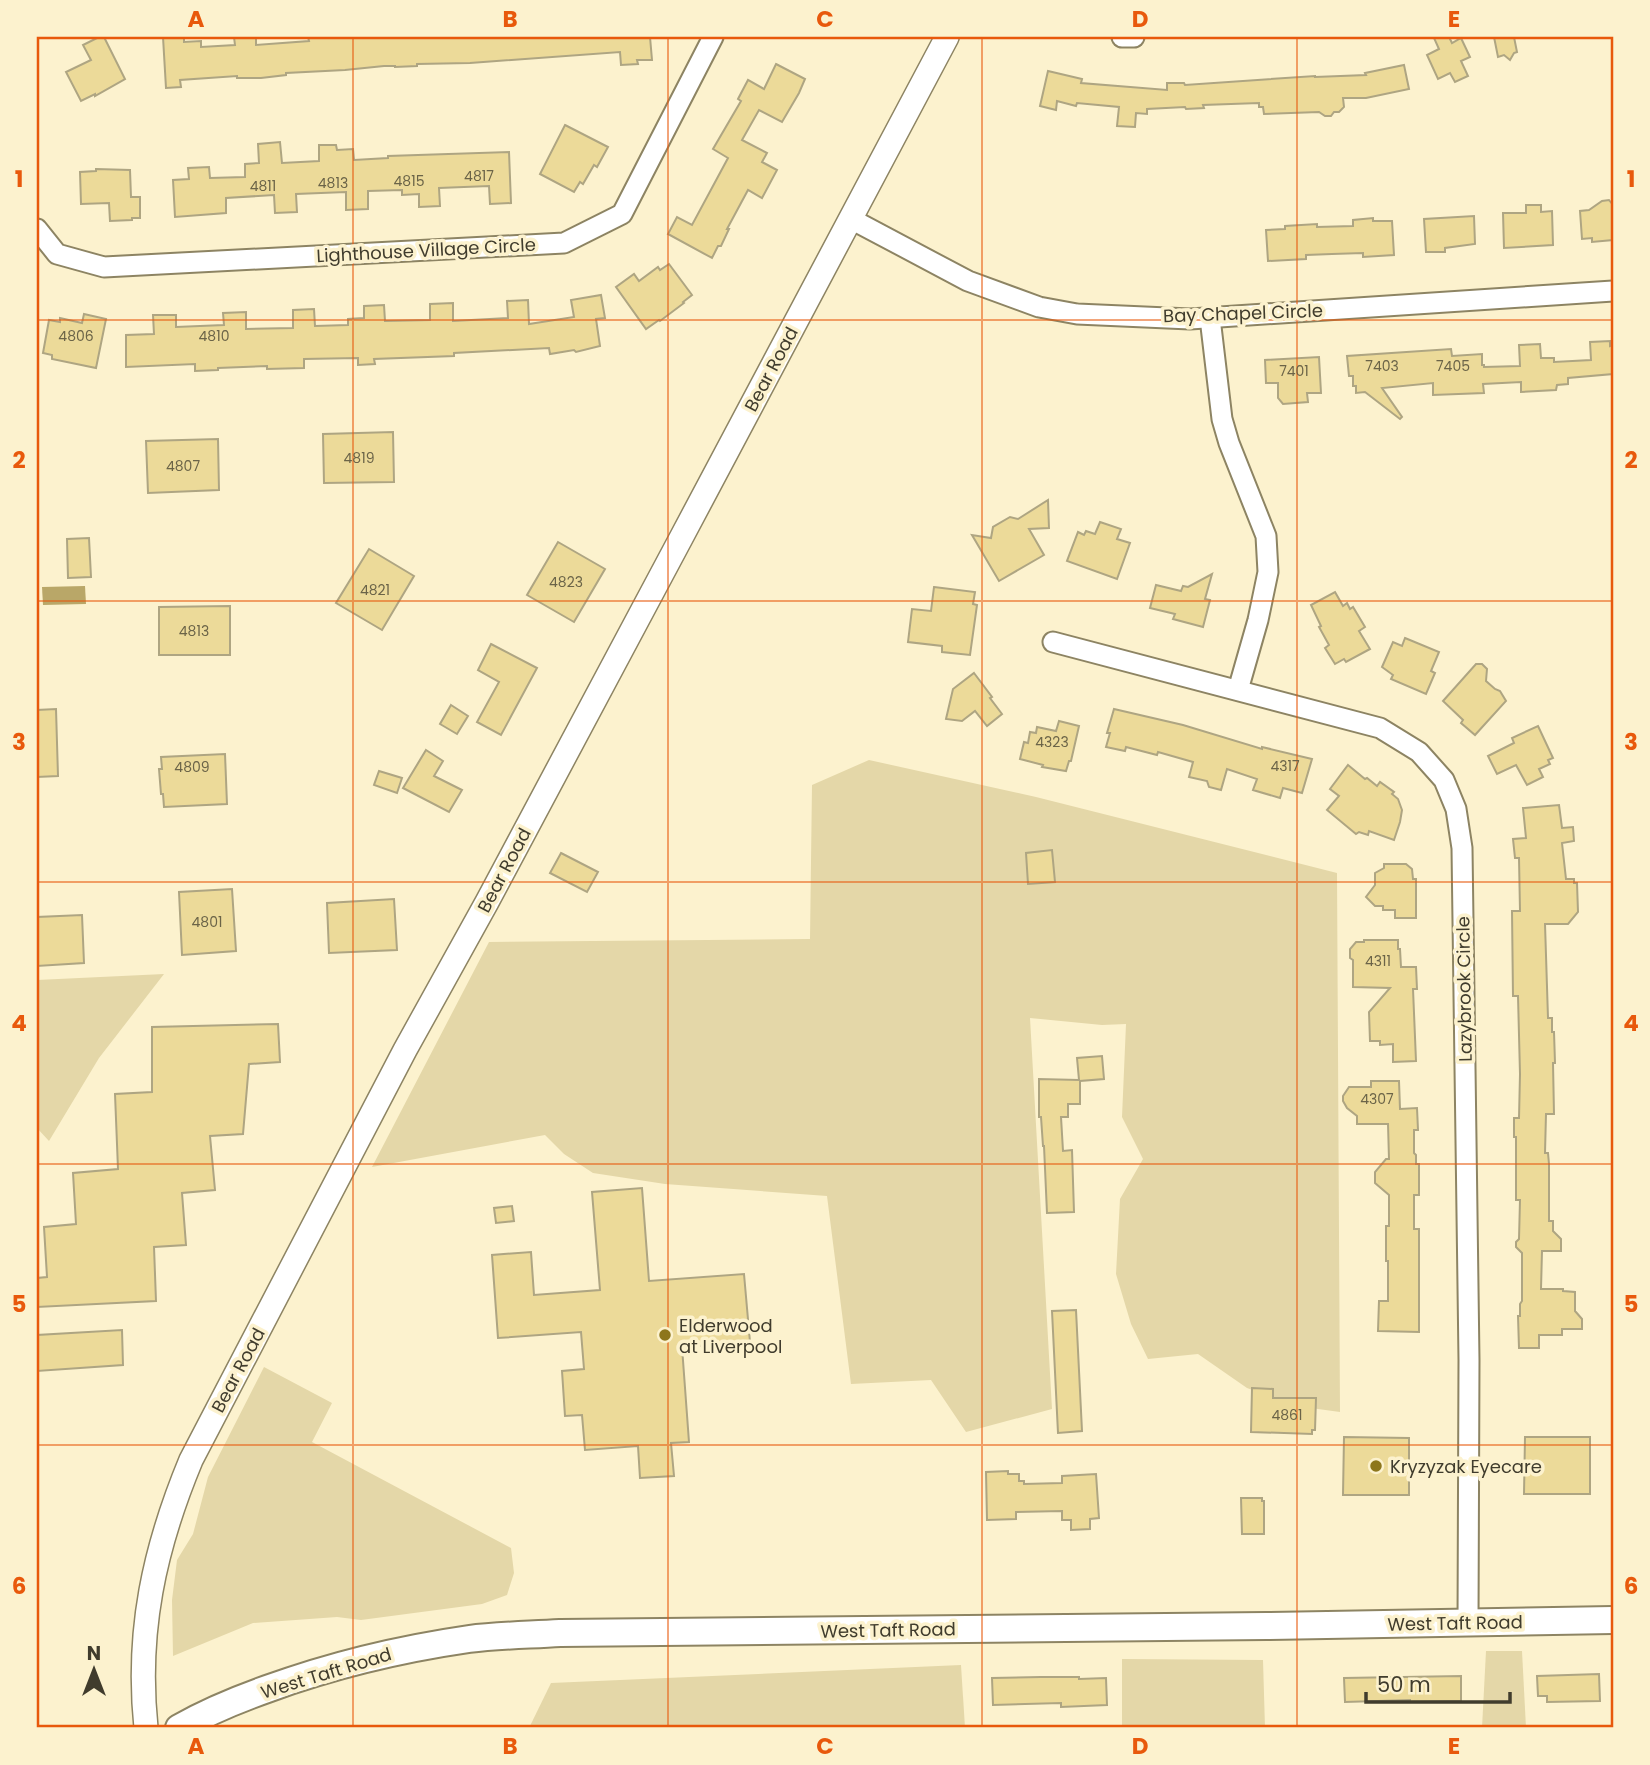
<svg xmlns="http://www.w3.org/2000/svg" width="1650" height="1765" font-family="Poppins,sans-serif">
<rect width="100%" height="100%" fill="#fcf2ce"/>
<g fill="#e4d7a8">
<polygon points="869,760 1036,797 1337,873 1340,1412 1296,1406 1247,1388 1198,1354 1148,1359 1131,1324 1116,1274 1120,1199 1143,1159 1122,1117 1126,1024 1102,1025 1030,1018 1052,1409 966,1432 931,1380 851,1384 827,1196 665,1184 593,1173 564,1154 545,1135 372,1167 489,942 810,939 812,785"/>
<polygon points="164,974 99,1058 49,1141 37,1128 37,980"/>
<polygon points="264,1367 332,1403 312,1442 511,1548 514,1573 507,1595 482,1604 361,1620 337,1617 253,1623 173,1656 172,1600 177,1560 193,1534 208,1477"/>
<polygon points="1486,1651 1522,1651 1526,1728 1482,1728"/>
<polygon points="1122,1659 1263,1660 1265,1728 1122,1728"/>
<polygon points="961,1665 965,1728 529,1728 551,1683"/>
</g>
<polygon fill="#b9a768" points="85,586 86,604 43,605 42,587"/>
<g fill="#ecda99" stroke="#aea582" stroke-width="2">
<polygon points="99,37 104,37 125,79 95,96 95,94 81,101 66,72 91,60 83,45"/>
<polygon points="163,37 184,37 184,42 201,41 201,47 235,45 234,37 256,37 256,45 309,41 308,37 650,37 652,60 637,60 638,64 621,65 620,52 470,63 417,64 417,66 395,67 395,66 384,66 345,70 286,73 286,75 261,78 237,78 237,76 180,80 181,87 166,88"/>
<polygon points="1436,37 1449,37 1452,43 1461,38 1470,57 1461,61 1468,76 1455,82 1450,73 1438,79 1427,55 1439,49 1434,38"/>
<polygon points="1494,37 1514,37 1517,52 1514,53 1510,60 1504,55 1498,57"/>
<polygon points="776,64 805,79 799,93 782,122 759,110 742,140 767,153 762,162 777,170 762,198 748,190 727,229 729,229 721,246 718,246 712,258 668,234 677,217 692,225 728,158 713,149 741,101 738,99 748,80 764,89"/>
<polygon points="1404,65 1409,89 1366,98 1343,98 1344,107 1339,112 1334,112 1331,116 1325,116 1319,112 1264,114 1263,107 1259,107 1259,103 1203,105 1204,108 1186,109 1185,107 1147,109 1147,114 1136,113 1135,127 1117,126 1119,107 1077,103 1076,106 1057,101 1056,110 1040,106 1048,71 1082,79 1081,83 1167,90 1167,83 1184,83 1185,85 1315,76 1315,77 1366,75 1365,73"/>
<polygon points="565,125 608,147 597,167 594,165 583,184 580,182 574,192 540,174"/>
<polygon points="280,142 282,163 319,161 319,145 336,145 337,150 353,149 354,160 388,158 388,156 509,152 511,203 490,204 489,186 439,188 440,206 419,207 419,194 402,195 402,190 368,191 368,209 346,210 346,192 296,194 297,212 275,213 274,195 226,198 226,213 175,217 173,180 189,179 188,168 209,167 210,178 245,177 245,164 259,163 258,144"/>
<polygon points="96,169 130,170 131,197 140,197 140,218 132,218 132,220 110,221 109,203 81,204 80,172 96,171"/>
<polygon points="1609,200 1613,205 1613,240 1592,242 1592,238 1582,239 1580,211 1589,210 1602,201"/>
<polygon points="1526,205 1541,205 1541,212 1552,211 1553,245 1504,248 1503,213 1526,213"/>
<polygon points="1474,216 1475,244 1445,248 1445,252 1426,252 1424,219"/>
<polygon points="1373,218 1373,221 1392,221 1394,255 1363,257 1363,253 1332,254 1306,255 1306,259 1268,261 1266,230 1285,229 1285,226 1317,224 1317,227 1353,226 1353,220"/>
<polygon points="669,264 692,295 683,302 684,303 660,321 659,320 646,329 616,287 634,274 639,281 658,267 660,270"/>
<polygon points="601,295 605,318 596,319 600,346 576,352 574,350 550,354 549,348 454,353 454,356 374,359 375,364 358,365 358,358 304,359 304,368 267,369 267,366 218,368 218,370 195,371 195,364 126,367 126,335 154,334 153,315 176,315 176,327 224,325 223,313 246,312 246,329 293,328 293,310 314,309 315,326 348,325 348,319 364,318 364,306 384,305 385,321 430,320 430,304 453,303 453,321 508,318 507,301 528,300 529,324 574,317 571,300"/>
<polygon points="84,314 106,319 96,368 52,359 52,355 43,353 49,320 60,322 60,318 82,323"/>
<polygon points="1610,341 1610,346 1613,345 1613,374 1568,378 1568,384 1557,385 1556,390 1521,392 1521,382 1483,384 1484,393 1433,395 1433,383 1382,388 1402,417 1400,419 1365,392 1356,393 1356,386 1353,386 1353,376 1349,376 1347,356 1451,349 1452,356 1482,354 1482,365 1484,365 1484,367 1520,366 1519,345 1540,344 1541,358 1554,358 1554,362 1591,360 1590,342"/>
<polygon points="1319,357 1321,393 1307,393 1308,402 1283,404 1278,398 1278,383 1266,383 1265,360"/>
<polygon points="393,432 394,482 324,483 323,434"/>
<polygon points="218,439 219,490 148,493 146,441"/>
<polygon points="1048,500 1049,528 1029,529 1044,555 999,581 972,535 991,538 993,527 1010,517 1018,519"/>
<polygon points="1100,522 1121,529 1117,539 1130,543 1117,579 1067,561 1078,532 1084,535 1086,531 1095,534"/>
<polygon points="89,538 91,577 68,578 67,539"/>
<polygon points="558,542 605,569 574,622 527,595"/>
<polygon points="369,549 414,576 382,630 336,603"/>
<polygon points="1212,574 1205,599 1210,600 1203,627 1173,619 1175,614 1150,608 1156,585 1181,591 1183,586 1188,587"/>
<polygon points="934,587 975,592 973,604 977,605 970,655 942,652 942,646 908,642 912,609 931,611"/>
<polygon points="1335,592 1343,606 1347,603 1350,609 1353,607 1365,627 1359,631 1370,649 1346,662 1344,659 1335,664 1325,648 1329,645 1319,627 1321,626 1311,605"/>
<polygon points="230,606 230,655 159,655 159,607"/>
<polygon points="1405,638 1439,652 1431,671 1435,673 1426,694 1391,679 1393,675 1382,667 1393,642 1402,646"/>
<polygon points="491,644 537,668 501,735 477,722 499,682 478,670"/>
<polygon points="1476,664 1482,664 1487,669 1486,681 1495,689 1500,691 1506,701 1475,735 1461,723 1463,720 1443,701"/>
<polygon points="974,673 992,697 990,698 1002,714 987,726 975,711 962,721 946,719 953,689"/>
<polygon points="451,705 468,716 457,734 440,724"/>
<polygon points="56,709 58,776 37,777 37,710"/>
<polygon points="1114,709 1183,725 1262,749 1262,747 1312,759 1302,793 1283,788 1280,798 1253,790 1257,779 1227,769 1221,790 1209,787 1207,781 1189,777 1193,762 1158,752 1157,755 1126,747 1125,751 1106,747 1110,733 1107,733"/>
<polygon points="1059,721 1079,726 1071,761 1069,761 1066,771 1042,767 1043,765 1020,759 1024,742 1028,743 1030,732 1036,733 1037,727 1056,731"/>
<polygon points="1538,726 1553,758 1548,760 1550,764 1539,769 1543,777 1527,785 1516,765 1497,774 1488,756 1514,743 1512,738"/>
<polygon points="426,750 443,761 434,776 462,790 449,812 403,788"/>
<polygon points="225,754 227,804 164,807 163,794 161,794 159,769 162,769 161,757"/>
<polygon points="1348,765 1365,779 1367,778 1377,786 1380,782 1394,792 1392,794 1398,799 1402,810 1400,822 1394,840 1369,831 1368,835 1359,832 1356,834 1327,810 1339,796 1330,789"/>
<polygon points="379,771 402,778 397,793 374,785"/>
<polygon points="1559,805 1562,828 1573,827 1574,841 1562,843 1566,879 1574,879 1574,883 1577,883 1578,912 1568,924 1545,924 1548,1018 1552,1018 1552,1032 1554,1032 1555,1063 1553,1063 1554,1114 1546,1114 1545,1153 1548,1153 1549,1164 1549,1221 1553,1221 1553,1231 1561,1239 1561,1251 1542,1251 1541,1289 1563,1289 1563,1291 1575,1292 1575,1311 1582,1319 1582,1329 1562,1329 1562,1335 1539,1335 1539,1348 1519,1348 1518,1316 1520,1316 1520,1304 1522,1301 1522,1253 1516,1247 1516,1242 1519,1239 1520,1200 1516,1200 1516,1137 1514,1137 1514,1118 1519,1118 1520,1074 1518,996 1513,996 1512,911 1520,911 1519,858 1515,858 1513,839 1526,838 1523,808"/>
<polygon points="1052,850 1055,882 1028,884 1026,853"/>
<polygon points="561,853 598,872 587,892 550,873"/>
<polygon points="1384,864 1406,864 1412,869 1413,879 1416,879 1416,918 1395,918 1395,910 1383,910 1383,906 1375,906 1366,897 1375,885 1375,873 1384,868"/>
<polygon points="232,889 236,951 182,955 179,892"/>
<polygon points="394,899 397,950 329,953 327,903"/>
<polygon points="82,915 84,963 37,966 37,917"/>
<polygon points="1364,940 1398,940 1398,949 1400,949 1401,967 1416,967 1417,989 1413,989 1416,1061 1393,1062 1393,1044 1380,1045 1380,1041 1370,1041 1369,1012 1390,988 1353,987 1353,960 1350,958 1350,949 1356,942 1364,942"/>
<polygon points="278,1024 280,1062 249,1064 243,1134 210,1136 215,1190 182,1193 186,1245 154,1247 156,1301 37,1307 37,1278 47,1277 44,1227 76,1224 73,1173 118,1169 115,1094 152,1092 152,1027"/>
<polygon points="1102,1056 1104,1079 1080,1081 1080,1104 1068,1104 1068,1117 1061,1117 1063,1151 1072,1150 1074,1212 1047,1213 1044,1146 1043,1146 1041,1117 1039,1117 1039,1079 1079,1080 1077,1058"/>
<polygon points="1371,1081 1399,1081 1400,1109 1417,1108 1418,1130 1414,1130 1414,1153 1416,1155 1416,1164 1419,1164 1419,1195 1414,1195 1414,1229 1419,1229 1419,1332 1378,1331 1379,1301 1388,1301 1388,1261 1386,1261 1386,1226 1389,1226 1389,1195 1375,1183 1375,1172 1386,1159 1389,1159 1388,1124 1357,1124 1357,1116 1347,1108 1343,1101 1343,1096 1349,1087 1371,1087"/>
<polygon points="642,1188 649,1281 744,1274 750,1342 682,1347 689,1442 671,1443 674,1476 640,1478 638,1446 585,1450 582,1415 565,1416 562,1371 584,1369 581,1332 498,1338 492,1255 531,1252 534,1295 600,1290 592,1192"/>
<polygon points="512,1206 514,1221 496,1223 494,1208"/>
<polygon points="1076,1310 1082,1431 1058,1433 1052,1311"/>
<polygon points="122,1330 123,1365 37,1371 37,1335"/>
<polygon points="1252,1388 1273,1389 1273,1398 1316,1398 1315,1430 1312,1430 1312,1434 1251,1432"/>
<polygon points="1344,1437 1409,1438 1409,1495 1343,1495"/>
<polygon points="1525,1437 1590,1437 1590,1494 1524,1494"/>
<polygon points="1008,1471 1008,1474 1019,1474 1019,1481 1024,1481 1024,1484 1062,1483 1062,1476 1096,1474 1099,1518 1090,1519 1090,1529 1071,1530 1071,1520 1062,1520 1062,1511 1016,1512 1016,1519 987,1520 986,1472"/>
<polygon points="1241,1498 1262,1498 1262,1501 1264,1501 1264,1534 1242,1534"/>
<polygon points="1599,1674 1600,1701 1547,1702 1547,1696 1538,1696 1537,1676"/>
<polygon points="1461,1676 1461,1701 1410,1702 1410,1700 1345,1702 1344,1678"/>
<polygon points="1041,1677 1079,1677 1079,1679 1106,1678 1107,1705 1061,1707 1061,1703 993,1705 992,1678"/>
</g>
<g fill="none" stroke-linecap="round" stroke-linejoin="round">
<defs>
<g id="minor">
<polyline points="1122,37 1134,37"/>
<polyline points="851,219 968,281 1039,307 1077,314 1190,319 1613,291"/>
<polyline points="37,229 57,254 104,267 564,243 622,214 713,37"/>
<polyline points="1210,318 1222,419 1229,443 1266,536 1268,572 1258,620 1238,690"/>
<polyline points="1053,642 1380,728 1419,752 1444,780 1456,809 1462,848 1469,1360 1468,1623"/>
</g>
<path id="tertiary" d="M146 1728C136 1632 154 1549 191 1460L405 1050 487 902 680 540 947 37"/>
<path id="secondary" d="M179 1728C207 1712 236 1700 267 1689 333 1665 400 1649 469 1639 499 1635 530 1635 560 1633L1266 1626 1613 1620"/>
</defs>
<use href="#minor" stroke="#8d8463" stroke-width="23"/>
<use href="#tertiary" stroke="#8d8463" stroke-width="26"/>
<use href="#secondary" stroke="#8d8463" stroke-width="30"/>
<use href="#minor" stroke="#fff" stroke-width="19"/>
<use href="#tertiary" stroke="#fff" stroke-width="23"/>
<use href="#secondary" stroke="#fff" stroke-width="26"/>
</g>
<path fill="none" stroke="#e8590c" stroke-width="2" stroke-opacity="0.55" d="M353 37V1728M668 37V1728M982 37V1728M1297 37V1728M37 320H1613M37 601H1613M37 882H1613M37 1164H1613M37 1445H1613"/>
<g fill="#8d761b" stroke="#fcf2ce" stroke-width="2.5">
<circle cx="665" cy="1335" r="7"/>
<circle cx="1376" cy="1466" r="7"/>
</g>
<g text-anchor="middle" dominant-baseline="central" stroke-width="7" stroke-linejoin="round" paint-order="stroke">
<g font-size="14" fill="#6b6448">
<text x="479" y="176">4817</text>
<text x="409" y="181">4815</text>
<text x="333" y="183">4813</text>
<text x="263" y="186">4811</text>
<text x="76" y="336">4806</text>
<text x="214" y="336">4810</text>
<text x="1382" y="366">7403</text>
<text x="1453" y="366">7405</text>
<text x="1294" y="371">7401</text>
<text x="359" y="458">4819</text>
<text x="183" y="466">4807</text>
<text x="566" y="582">4823</text>
<text x="375" y="590">4821</text>
<text x="194" y="631">4813</text>
<text x="1052" y="742">4323</text>
<text x="1285" y="766">4317</text>
<text x="192" y="767">4809</text>
<text x="207" y="922">4801</text>
<text x="1378" y="961">4311</text>
<text x="1377" y="1099">4307</text>
<text x="1287" y="1415">4861</text>
</g>
<g font-size="18" fill="#403c2d" stroke="#fcf2ce">
<text transform="translate(426 250) rotate(-3)">Lighthouse Village Circle</text>
<text transform="translate(1243 313) rotate(-2)">Bay Chapel Circle</text>
<text transform="translate(771 369) rotate(-62)">Bear Road</text>
<text transform="translate(504 870) rotate(-62)">Bear Road</text>
<text transform="translate(1464 989) rotate(-91)">Lazybrook Circle</text>
<text transform="translate(238 1370) rotate(-62)">Bear Road</text>
<text transform="translate(1455 1623) rotate(-1)">West Taft Road</text>
<text transform="translate(888 1630) rotate(-1)">West Taft Road</text>
<text transform="translate(326 1673) rotate(-17)">West Taft Road</text>
</g>
<g font-size="18" fill="#403c2d" stroke="#fcf2ce" text-anchor="start">
<text x="679" y="1325">Elderwood<tspan x="679" dy="21">at Liverpool</tspan></text>
<text x="1390" y="1466">Kryzyzak Eyecare</text>
</g>
</g>
<rect width="1650" height="1765" fill="none" stroke="#fcf2ce" stroke-width="77"/>
<g transform="translate(94 1670)" stroke="#fcf2ce" stroke-width="5" paint-order="stroke">
<path d="M0-5L12 26L0 18L-12 26Z" fill="#403c2d"/>
<text y="-10" font-size="19" font-weight="bold" text-anchor="middle" fill="#403c2d">N</text>
</g>
<path d="M1366 1692v10h144v-10" fill="none" stroke="#403c2d" stroke-width="3.5"/>
<text x="1377" y="1692" font-size="21" fill="#403c2d" stroke="#fcf2ce" stroke-width="5" paint-order="stroke">50 m</text>
<rect x="38" y="38" width="1574" height="1688" fill="none" stroke="#e8590c" stroke-width="2.5"/>
<g font-size="23" text-anchor="middle" font-weight="bold" fill="#e8590c">
<text x="196" y="27">A</text>
<text x="510" y="27">B</text>
<text x="825" y="27">C</text>
<text x="1140" y="27">D</text>
<text x="1454" y="27">E</text>
<text x="19" y="187">1</text>
<text x="1631" y="187">1</text>
<text x="19" y="468">2</text>
<text x="1631" y="468">2</text>
<text x="19" y="750">3</text>
<text x="1631" y="750">3</text>
<text x="19" y="1031">4</text>
<text x="1631" y="1031">4</text>
<text x="19" y="1312">5</text>
<text x="1631" y="1312">5</text>
<text x="19" y="1594">6</text>
<text x="1631" y="1594">6</text>
<text x="196" y="1754">A</text>
<text x="510" y="1754">B</text>
<text x="825" y="1754">C</text>
<text x="1140" y="1754">D</text>
<text x="1454" y="1754">E</text>
</g>
</svg>
